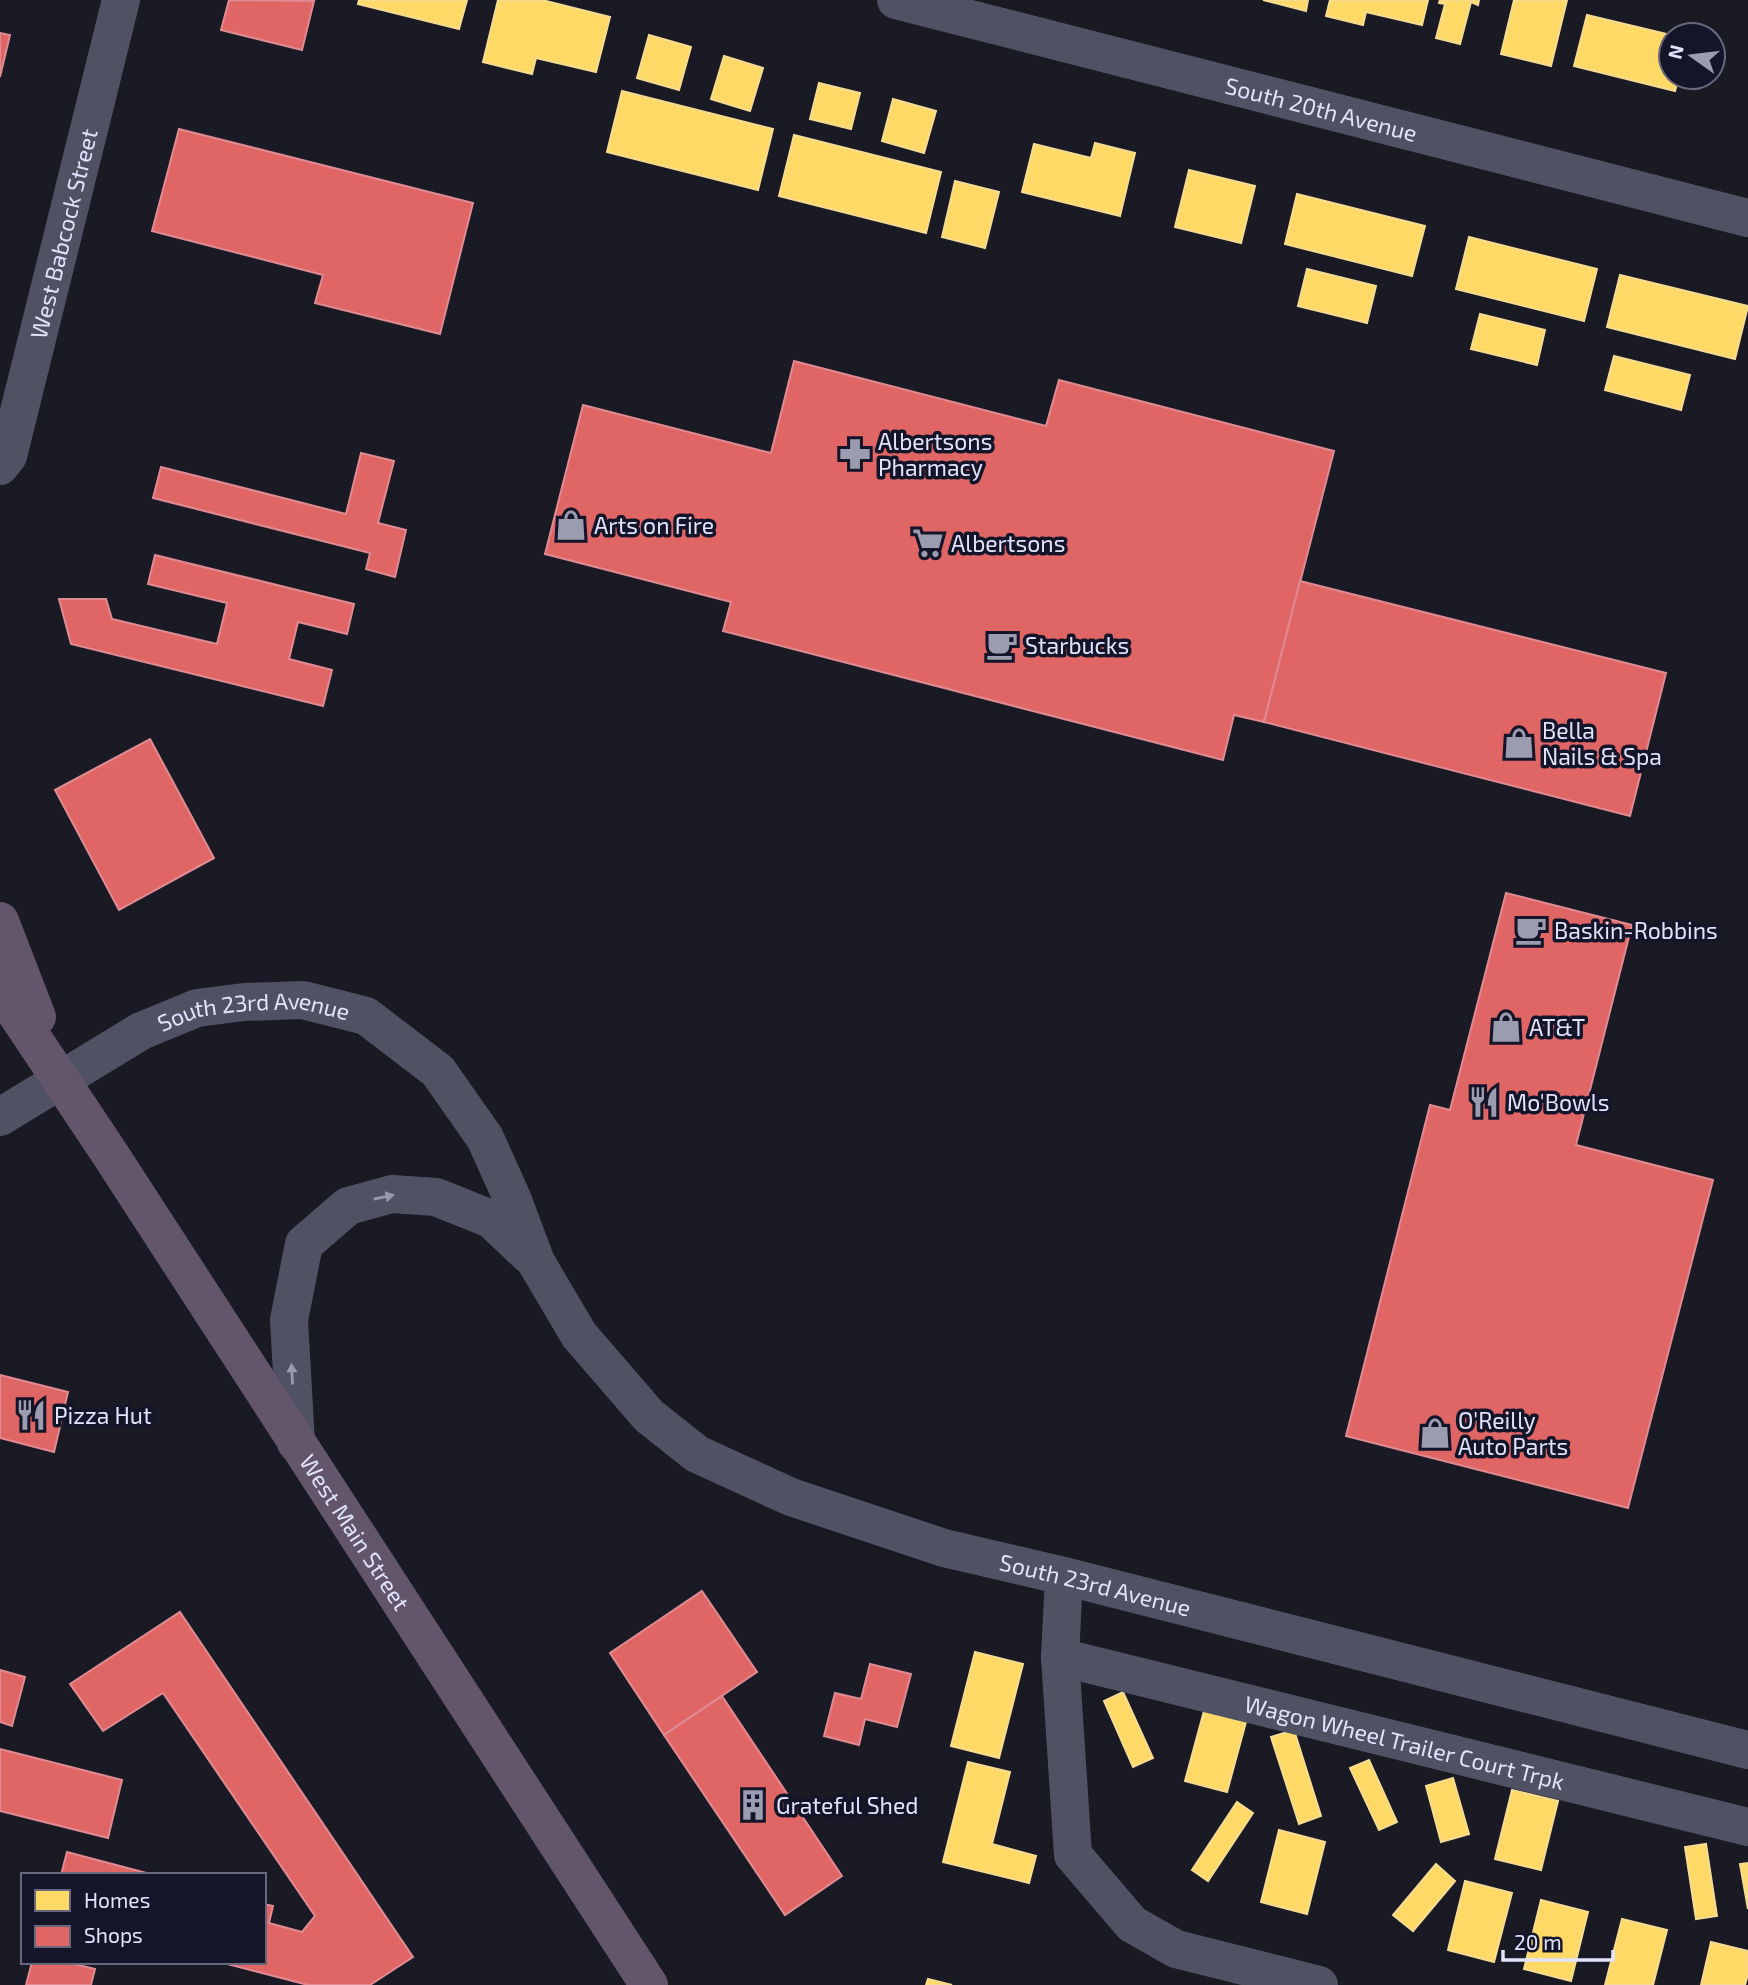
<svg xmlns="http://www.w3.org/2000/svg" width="1748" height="1985" font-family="'Exo 2',sans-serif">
<rect width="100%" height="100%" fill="#1a1a25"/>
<g fill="#ffd966" stroke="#f6dc93" stroke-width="2">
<polygon points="359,0 467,0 459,29 358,4"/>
<polygon points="498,0 542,0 610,17 596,72 536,58 532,74 483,62"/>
<polygon points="1263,0 1308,0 1306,11"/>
<polygon points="1330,0 1428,0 1422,25 1366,12 1363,25 1326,16"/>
<polygon points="1440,0 1479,0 1478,5 1471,2 1460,44 1436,38 1445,4 1439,3"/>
<polygon points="1514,0 1567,0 1551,66 1501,54"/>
<polygon points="1587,15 1671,35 1671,77 1679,77 1675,91 1574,66"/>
<polygon points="649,35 691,47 679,90 637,78"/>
<polygon points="724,56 763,68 750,111 711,99"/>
<polygon points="819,83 860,93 851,129 810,119"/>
<polygon points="622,91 773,129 758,190 607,152"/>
<polygon points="893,99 936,111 924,153 882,141"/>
<polygon points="794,135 941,172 926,233 779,196"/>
<polygon points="1095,143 1135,153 1120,216 1022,192 1034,144 1091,158"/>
<polygon points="1189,170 1255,186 1241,243 1175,227"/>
<polygon points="955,181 999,192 985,248 942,237"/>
<polygon points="1297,194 1425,226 1412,276 1285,244"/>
<polygon points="1469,237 1597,269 1584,321 1456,289"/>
<polygon points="1307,269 1376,286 1367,323 1298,306"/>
<polygon points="1620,275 1748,306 1735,359 1607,327"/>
<polygon points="1480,314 1545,330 1537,365 1471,349"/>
<polygon points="1614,356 1690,375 1681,410 1605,390"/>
<polygon points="975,1652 1023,1664 999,1758 951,1746"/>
<polygon points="1123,1692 1153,1758 1133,1767 1104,1701"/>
<polygon points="1204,1711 1246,1722 1227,1792 1185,1781"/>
<polygon points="1294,1730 1321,1816 1299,1824 1271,1737"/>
<polygon points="1369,1760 1397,1822 1379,1830 1350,1768"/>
<polygon points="968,1762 1010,1772 992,1844 1036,1856 1029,1883 943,1862"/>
<polygon points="1453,1778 1469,1834 1441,1842 1426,1786"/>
<polygon points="1512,1790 1558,1801 1541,1870 1495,1859"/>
<polygon points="1237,1802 1253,1813 1208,1881 1192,1870"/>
<polygon points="1279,1830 1325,1842 1307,1914 1261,1902"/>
<polygon points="1706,1844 1717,1916 1696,1919 1685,1847"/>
<polygon points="1748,1863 1748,1909 1740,1864"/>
<polygon points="1436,1864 1455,1881 1413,1931 1393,1915"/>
<polygon points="1465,1881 1512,1893 1494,1962 1448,1950"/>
<polygon points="1541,1900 1588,1912 1571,1981 1524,1969"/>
<polygon points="1622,1919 1667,1930 1653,1985 1605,1985"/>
<polygon points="1711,1942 1748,1951 1748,1974 1745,1985 1701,1985"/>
<polygon points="928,1979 952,1985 926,1985"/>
</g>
<g fill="#e06666" stroke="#e08b93" stroke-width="2">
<polygon points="229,0 314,1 302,50 221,30"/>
<polygon points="0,33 10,35 0,77"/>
<polygon points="179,129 473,203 440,334 315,303 323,275 152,231"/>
<polygon points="794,361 1046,426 1059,380 1334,451 1264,722 1234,715 1223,760 723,631 731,602 545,554 583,405 771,453"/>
<polygon points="361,453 394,461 378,523 406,530 395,577 366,569 370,553 153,498 161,467 346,514"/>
<polygon points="155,555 354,604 347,634 298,622 289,659 332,670 323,706 71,644 59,599 106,599 112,619 217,644 227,603 148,584"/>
<polygon points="1300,581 1666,673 1630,816 1264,722"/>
<polygon points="150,739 214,858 119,910 55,790"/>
<polygon points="1506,893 1632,925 1576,1145 1713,1180 1628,1508 1346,1436 1430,1105 1450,1110"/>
<polygon points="0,1375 68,1392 54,1452 0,1438"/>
<polygon points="702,1591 757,1672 664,1735 610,1653"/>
<polygon points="180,1612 413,1957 370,1985 308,1985 220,1962 264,1962 264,1904 273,1906 269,1923 302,1932 315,1916 163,1693 103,1731 70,1684"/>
<polygon points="870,1664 911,1674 897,1727 865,1719 859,1745 824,1736 835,1693 861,1699"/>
<polygon points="0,1670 25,1677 12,1726 0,1722"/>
<polygon points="722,1696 842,1876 785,1915 664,1735"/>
<polygon points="0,1749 122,1780 108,1838 0,1811"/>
<polygon points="67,1852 154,1875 61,1875"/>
<polygon points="32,1962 66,1962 95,1969 91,1985 26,1985"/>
</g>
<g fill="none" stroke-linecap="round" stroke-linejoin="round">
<g stroke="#505264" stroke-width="38">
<path id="s1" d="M896 0 1748 218"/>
<path id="s2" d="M0 466 8 456 121 0"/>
<path id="s3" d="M0 1117 141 1031 197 1008 244 1002 303 1000 366 1016 438 1071 485 1138 512 1198 536 1262 579 1335 649 1416 697 1454 791 1497 944 1548 1064 1576 1748 1750"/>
<polyline points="296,1443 289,1320 304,1244 348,1206 392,1194 436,1197 491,1219 529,1255"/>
<polyline points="1064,1576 1060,1657 1073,1855 1132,1924 1176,1949 1319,1985"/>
<path id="s4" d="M1060 1657 1748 1827"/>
</g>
<g stroke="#63566b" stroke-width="38">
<polyline points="0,921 37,1017"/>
<path id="s5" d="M0 989 108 1151 649 1985"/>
</g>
</g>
<defs><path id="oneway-solid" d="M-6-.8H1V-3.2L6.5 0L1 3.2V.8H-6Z" transform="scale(1.75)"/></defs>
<g fill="#989ab0">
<use href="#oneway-solid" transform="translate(384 1197) rotate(-11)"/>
<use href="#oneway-solid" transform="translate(292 1374) rotate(-93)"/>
</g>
<defs>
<symbol id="pharmacy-bare" viewBox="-9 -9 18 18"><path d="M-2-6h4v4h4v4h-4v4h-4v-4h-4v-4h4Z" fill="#9b9cb0" stroke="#15152a" stroke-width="2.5" paint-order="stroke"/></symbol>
<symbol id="shop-bare" viewBox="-9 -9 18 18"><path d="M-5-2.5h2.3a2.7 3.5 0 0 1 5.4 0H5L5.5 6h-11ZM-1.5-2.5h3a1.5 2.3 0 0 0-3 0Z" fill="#9b9cb0" stroke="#15152a" stroke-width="2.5" paint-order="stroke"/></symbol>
<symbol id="supermarket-bare" viewBox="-9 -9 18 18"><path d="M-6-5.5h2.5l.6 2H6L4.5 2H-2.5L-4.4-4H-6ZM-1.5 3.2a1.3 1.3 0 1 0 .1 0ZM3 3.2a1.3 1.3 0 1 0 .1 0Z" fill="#9b9cb0" stroke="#15152a" stroke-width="2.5" paint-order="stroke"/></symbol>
<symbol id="cafe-bare" viewBox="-9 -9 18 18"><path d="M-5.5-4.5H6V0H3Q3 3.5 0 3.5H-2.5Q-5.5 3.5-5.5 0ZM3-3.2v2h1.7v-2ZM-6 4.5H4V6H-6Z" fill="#9b9cb0" stroke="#15152a" stroke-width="2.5" paint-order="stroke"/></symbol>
<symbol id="restaurant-bare" viewBox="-9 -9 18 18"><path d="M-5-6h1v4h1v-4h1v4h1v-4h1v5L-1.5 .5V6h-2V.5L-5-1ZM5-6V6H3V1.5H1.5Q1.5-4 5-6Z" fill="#9b9cb0" stroke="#15152a" stroke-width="2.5" paint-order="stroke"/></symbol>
<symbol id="building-bare" viewBox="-9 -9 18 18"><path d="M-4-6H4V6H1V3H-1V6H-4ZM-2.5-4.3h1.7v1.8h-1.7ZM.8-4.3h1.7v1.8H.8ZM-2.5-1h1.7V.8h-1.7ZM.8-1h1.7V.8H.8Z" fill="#9b9cb0" stroke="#15152a" stroke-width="2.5" paint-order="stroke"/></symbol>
</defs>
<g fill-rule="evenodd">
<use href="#pharmacy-bare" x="833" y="432" width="44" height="44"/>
<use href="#shop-bare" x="549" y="503" width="44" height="44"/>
<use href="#supermarket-bare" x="906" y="521" width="44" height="44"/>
<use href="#cafe-bare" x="980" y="623" width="44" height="44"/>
<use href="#shop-bare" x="1497" y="721" width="44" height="44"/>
<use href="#cafe-bare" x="1509" y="908" width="44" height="44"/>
<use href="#shop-bare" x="1484" y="1005" width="44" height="44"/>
<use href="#restaurant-bare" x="1462" y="1080" width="44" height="44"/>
<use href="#restaurant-bare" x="9" y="1393" width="44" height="44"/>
<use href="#shop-bare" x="1413" y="1411" width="44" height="44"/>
<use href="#building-bare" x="731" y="1783" width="44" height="44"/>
</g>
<g text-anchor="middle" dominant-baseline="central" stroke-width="7" stroke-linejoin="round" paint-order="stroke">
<g font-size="23" fill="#e1e2fb" stroke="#15152a">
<text stroke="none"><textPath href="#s1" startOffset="439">South 20th Avenue</textPath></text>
<text stroke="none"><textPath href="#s2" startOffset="242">West Babcock Street</textPath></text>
<text stroke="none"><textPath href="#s3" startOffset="282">South 23rd Avenue</textPath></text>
<text stroke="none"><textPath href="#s5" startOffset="649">West Main Street</textPath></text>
<text stroke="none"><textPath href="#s3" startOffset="1377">South 23rd Avenue</textPath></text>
<text stroke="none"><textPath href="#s4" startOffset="355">Wagon Wheel Trailer Court Trpk</textPath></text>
</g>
<g font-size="23" fill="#e1e2fb" stroke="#15152a" text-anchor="start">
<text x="878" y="441">Albertsons<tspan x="878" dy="26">Pharmacy</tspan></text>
<text x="594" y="525">Arts on Fire</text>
<text x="951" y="543">Albertsons</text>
<text x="1025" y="645">Starbucks</text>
<text x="1542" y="730">Bella<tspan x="1542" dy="26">Nails &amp; Spa</tspan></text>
<text x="1554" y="930">Baskin-Robbins</text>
<text x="1529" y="1027">AT&amp;T</text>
<text x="1507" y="1102">Mo'Bowls</text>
<text x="54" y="1415">Pizza Hut</text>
<text x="1458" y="1420">O'Reilly<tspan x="1458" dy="26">Auto Parts</tspan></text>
<text x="776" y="1805">Grateful Shed</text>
</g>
</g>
<rect x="21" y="1873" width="245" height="91" fill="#15152a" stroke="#67677e" stroke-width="2"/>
<rect x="35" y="1890" width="35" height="21" fill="#ffd966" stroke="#67677e" stroke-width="2"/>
<text x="84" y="1908" font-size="21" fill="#e1e2fb">Homes</text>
<rect x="35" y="1926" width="35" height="21" fill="#e06666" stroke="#67677e" stroke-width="2"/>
<text x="84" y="1943" font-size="21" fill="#e1e2fb">Shops</text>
<g transform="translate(1692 56) rotate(284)"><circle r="33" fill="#15152a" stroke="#67677e" stroke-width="2"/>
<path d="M0-5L12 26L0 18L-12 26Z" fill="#9b9cb0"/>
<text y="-10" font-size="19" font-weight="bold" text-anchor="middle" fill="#e1e2fb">N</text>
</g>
<path d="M1503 1950v10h110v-10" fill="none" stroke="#e1e2fb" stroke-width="3.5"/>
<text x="1514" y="1950" font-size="21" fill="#e1e2fb" stroke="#15152a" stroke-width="5" paint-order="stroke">20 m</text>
</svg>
